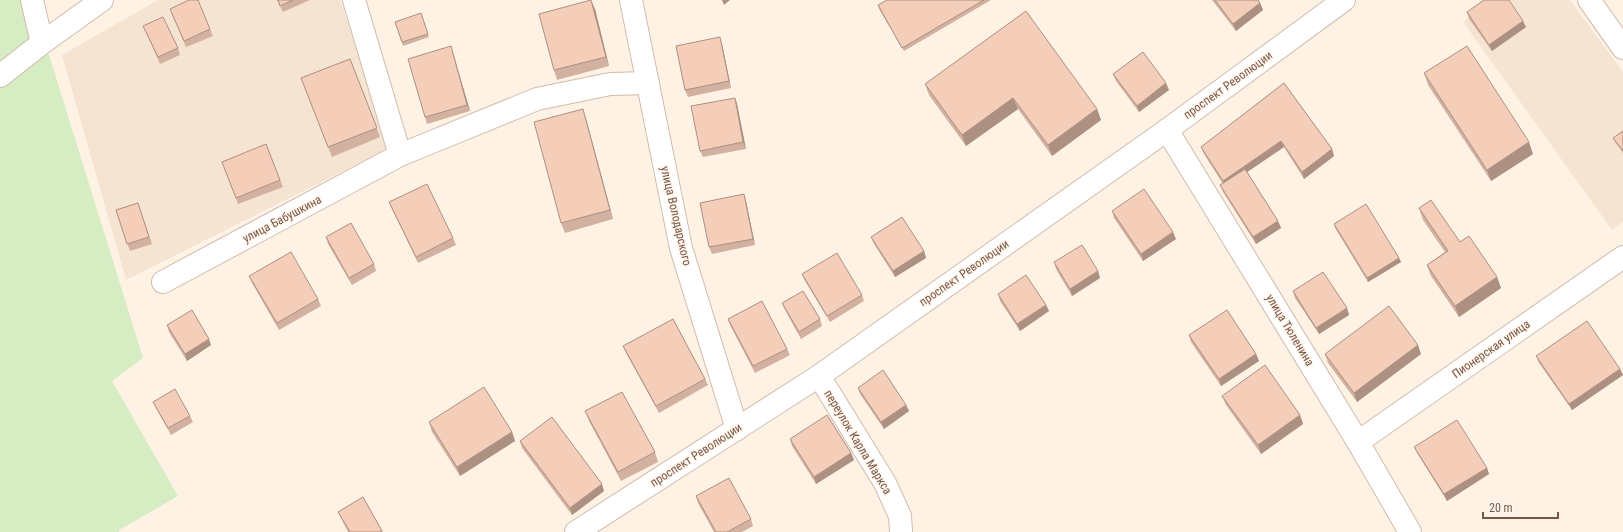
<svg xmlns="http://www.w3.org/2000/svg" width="1623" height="532" font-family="'Roboto Condensed',sans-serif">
<rect width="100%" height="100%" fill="#fef2e5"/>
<g fill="#f6e4d2">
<polygon points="158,0 340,0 391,147 126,280 62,55"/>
<polygon points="1493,0 1570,0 1623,72 1623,222 1612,230 1463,22"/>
</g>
<polygon fill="#d6ecc2" points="0,0 22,0 50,58 143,358 112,381 178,496 119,530 119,532 0,532"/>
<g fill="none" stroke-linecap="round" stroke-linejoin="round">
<defs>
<g id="minor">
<polyline points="32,0 42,43"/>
<polyline points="354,0 400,155"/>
<polyline points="631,0 681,248 737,429"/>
<polyline points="1589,0 1623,48"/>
<polyline points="0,76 42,43 102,0"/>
<polyline points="1167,130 1358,442 1410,532"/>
<polyline points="163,282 400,155 537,99 610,84 648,83"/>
<polyline points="819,376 885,483 900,516 901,532"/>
<polyline points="1358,442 1623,257"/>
<polyline points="576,532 819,376 1167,130 1344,0"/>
</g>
</defs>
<use href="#minor" stroke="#d2bbac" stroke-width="24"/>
<use href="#minor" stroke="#fff" stroke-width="22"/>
</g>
<g fill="#d3b1a0">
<polygon points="277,0 310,0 283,12"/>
<polygon points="887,0 991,0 904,51 879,9 878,5"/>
<polygon points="1212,0 1258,0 1260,3 1263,10 1236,31"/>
<polygon points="170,9 210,29 213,36 186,47"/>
<polygon points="595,9 609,66 557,80 554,70"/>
<polygon points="1467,12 1526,27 1492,51 1469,19"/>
<polygon points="421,13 429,37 403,46 395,22"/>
<polygon points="143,26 178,48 180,55 160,64 146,32"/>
<polygon points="722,44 731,88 688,97 685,90"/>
<polygon points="451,46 470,111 427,124 425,117"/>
<polygon points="350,59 380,137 332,157 301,78"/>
<polygon points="1424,73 1533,154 1491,181 1428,85"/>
<polygon points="1113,74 1169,90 1139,112 1116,81"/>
<polygon points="1284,83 1332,149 1334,156 1304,179 1284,147 1247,172 1278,221 1281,228 1256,244 1223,192 1220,185 1223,184 1204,154 1201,147"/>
<polygon points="925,84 1097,109 1101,120 1052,156 1018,109 966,146 929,95"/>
<polygon points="735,98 737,104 746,149 703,157 700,151"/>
<polygon points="586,119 613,219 565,233 561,223"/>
<polygon points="1623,131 1623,153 1615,142 1613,138"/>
<polygon points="266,144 283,187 238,204 222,162"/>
<polygon points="746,201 755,245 712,254 709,247"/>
<polygon points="389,202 453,238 456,245 418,263 392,209"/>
<polygon points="138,203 152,244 130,251 116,210"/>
<polygon points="1419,208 1497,277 1501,288 1459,317 1431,276 1427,265 1445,252 1423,220"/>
<polygon points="1112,211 1176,239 1143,261 1114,218"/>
<polygon points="1334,224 1399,258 1401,262 1368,282 1335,228"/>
<polygon points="326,237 374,264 376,271 352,285 328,244"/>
<polygon points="871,237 924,251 926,258 895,277 874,244"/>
<polygon points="1054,262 1098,271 1100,278 1072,296 1056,269"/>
<polygon points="802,274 862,295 864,301 830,322 805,281"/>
<polygon points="249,276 318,299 321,306 279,330 252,283"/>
<polygon points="1293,291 1347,308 1349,315 1319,334 1295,298"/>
<polygon points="998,294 1046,305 1049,311 1020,331 1000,301"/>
<polygon points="782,303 820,319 822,326 801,339 785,310"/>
<polygon points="728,319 787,349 790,355 755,373 730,325"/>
<polygon points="167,325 211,345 187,361 169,332"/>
<polygon points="1189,335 1256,354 1259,361 1221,386 1191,342"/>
<polygon points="623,346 705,379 708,385 659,413 626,353"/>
<polygon points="1325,354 1421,354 1357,402 1328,363"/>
<polygon points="1536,356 1620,369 1623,375 1572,410 1539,363"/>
<polygon points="858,388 906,405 909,411 884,429 860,394"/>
<polygon points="1222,396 1300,415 1303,424 1261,454 1226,405"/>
<polygon points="153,402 190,416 193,422 171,435 156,408"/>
<polygon points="585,411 655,452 658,462 621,481 589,421"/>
<polygon points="429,422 512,432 515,441 460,476 432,432"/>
<polygon points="790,439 851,453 854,460 816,484 792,446"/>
<polygon points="520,441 604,491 572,515 522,448"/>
<polygon points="1414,447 1487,468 1489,474 1447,501 1417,453"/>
<polygon points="696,496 751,519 753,526 742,532 714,532 698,503"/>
<polygon points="363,497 383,532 348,532 338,512"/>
</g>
<g fill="#ac9082">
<polygon points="591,0 595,9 609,66 606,57"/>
<polygon points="722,0 730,0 724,5"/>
<polygon points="1260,3 1263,10 1236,31 1233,24"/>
<polygon points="1523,21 1526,27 1492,51 1489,45"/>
<polygon points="720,37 722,44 731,88 729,81"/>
<polygon points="451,46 453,53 470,111 467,105"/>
<polygon points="1166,83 1169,90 1139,112 1137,106"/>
<polygon points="735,98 737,104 746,149 743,142"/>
<polygon points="1013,98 1018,109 966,146 962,135"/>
<polygon points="583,109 586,119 613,219 610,210"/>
<polygon points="1097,109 1101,120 1052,156 1048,145"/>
<polygon points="1281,141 1284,147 1225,187 1223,181"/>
<polygon points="1529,142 1533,154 1491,181 1487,170"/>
<polygon points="1332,149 1334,156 1304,179 1302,172"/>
<polygon points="744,194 746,201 755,245 753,239"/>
<polygon points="1278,221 1281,228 1256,244 1253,237"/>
<polygon points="1173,232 1176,239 1143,261 1141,254"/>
<polygon points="924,251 926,258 895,277 893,271"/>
<polygon points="1399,258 1401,262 1368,282 1367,278"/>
<polygon points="1098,271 1100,278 1072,296 1070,289"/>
<polygon points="1497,277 1501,288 1459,317 1455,306"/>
<polygon points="1046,305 1049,311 1020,331 1017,324"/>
<polygon points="1347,308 1349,315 1319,334 1316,328"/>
<polygon points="209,339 211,345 187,361 185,354"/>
<polygon points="1418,345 1421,354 1357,402 1354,393"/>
<polygon points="1256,354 1259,361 1221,386 1219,379"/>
<polygon points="1620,369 1623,375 1572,410 1569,404"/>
<polygon points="906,405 909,411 884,429 881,422"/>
<polygon points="1300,415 1303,424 1261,454 1258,445"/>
<polygon points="512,432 515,441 460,476 457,467"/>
<polygon points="851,453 854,460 816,484 814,477"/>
<polygon points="1487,468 1489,474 1447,501 1444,494"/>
<polygon points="602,484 604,491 572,515 570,508"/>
</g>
<g fill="#f5ceba" stroke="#ac9082">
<polygon points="189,0 198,0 210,29 184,41 170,9"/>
<polygon points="278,0 293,0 280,6"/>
<polygon points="591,0 606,57 554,70 539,14"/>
<polygon points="887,0 984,0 902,48 878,5"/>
<polygon points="1215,0 1258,0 1260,3 1233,24"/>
<polygon points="1484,0 1509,0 1523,21 1489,45 1467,12"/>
<polygon points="1026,11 1097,109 1048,145 1013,98 962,135 925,84"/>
<polygon points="421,13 428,34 402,42 395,22"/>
<polygon points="163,17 178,48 158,57 143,26"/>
<polygon points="720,37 729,81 685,90 676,46"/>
<polygon points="451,46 467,105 425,117 408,59"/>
<polygon points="1467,46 1529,142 1487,170 1424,73"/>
<polygon points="1143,52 1166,83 1137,106 1113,74"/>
<polygon points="350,59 377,128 328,147 301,78"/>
<polygon points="1284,83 1332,149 1302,172 1281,141 1223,181 1201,147"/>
<polygon points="735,98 743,142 700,151 691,106"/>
<polygon points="583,109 610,210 561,223 534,122"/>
<polygon points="1623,131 1623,151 1613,138"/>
<polygon points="266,144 280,180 236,198 222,162"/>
<polygon points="1245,169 1278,221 1253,237 1220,185"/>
<polygon points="427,184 453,238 416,257 389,202"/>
<polygon points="1144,189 1173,232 1141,254 1112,211"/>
<polygon points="744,194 753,239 709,247 700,203"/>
<polygon points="1431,200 1460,242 1469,236 1497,277 1455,306 1427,265 1448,251 1419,208"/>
<polygon points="138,203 149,237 127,244 116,210"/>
<polygon points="1366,204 1399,258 1367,278 1334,224"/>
<polygon points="902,217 924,251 893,271 871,237"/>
<polygon points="351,223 374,264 349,278 326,237"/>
<polygon points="1082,245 1098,271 1070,289 1054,262"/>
<polygon points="291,252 318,299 277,323 249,276"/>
<polygon points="837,253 862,295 827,316 802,274"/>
<polygon points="1323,272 1347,308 1316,328 1293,291"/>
<polygon points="1026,275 1046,305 1017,324 998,294"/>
<polygon points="803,291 820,319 799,332 782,303"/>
<polygon points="762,301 787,349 753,366 728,319"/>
<polygon points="1389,306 1418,345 1354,393 1325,354"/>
<polygon points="192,310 209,339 185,354 167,325"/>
<polygon points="1227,310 1256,354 1219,379 1189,335"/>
<polygon points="673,319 705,379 656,406 623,346"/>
<polygon points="1587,321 1620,369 1569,404 1536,356"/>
<polygon points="1265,365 1300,415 1258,445 1222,396"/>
<polygon points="883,370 906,405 881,422 858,388"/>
<polygon points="484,387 512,432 457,467 429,422"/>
<polygon points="175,389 190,416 168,428 153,402"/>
<polygon points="622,392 655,452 618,472 585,411"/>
<polygon points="827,415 851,453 814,477 790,439"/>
<polygon points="552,417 602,484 570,508 520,441"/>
<polygon points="1457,420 1487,468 1444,494 1414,447"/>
<polygon points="729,478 751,519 727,532 716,532 696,496"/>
<polygon points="363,497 382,531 380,532 350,532 338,512"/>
</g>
<g text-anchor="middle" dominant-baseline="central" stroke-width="3" stroke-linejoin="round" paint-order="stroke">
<g font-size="12" fill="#785648" stroke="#fff6ec">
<text transform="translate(1228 85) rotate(-36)">проспект Революции</text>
<text transform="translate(676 216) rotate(77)">улица Володарского</text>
<text transform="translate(282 219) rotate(-28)">улица Бабушкина</text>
<text transform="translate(964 273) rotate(-35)">проспект Революции</text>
<text transform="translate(1290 330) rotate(59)">улица Тюленина</text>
<text transform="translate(1491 349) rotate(-35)">Пионерская улица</text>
<text transform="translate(858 442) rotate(59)">переулок Карла Маркса</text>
<text transform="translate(696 455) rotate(-33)">проспект Революции</text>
</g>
</g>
<path d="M1483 512v6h75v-6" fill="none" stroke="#785648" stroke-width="2"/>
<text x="1489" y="512" font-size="12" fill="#785648" stroke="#fff6ec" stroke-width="3" paint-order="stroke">20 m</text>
</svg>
